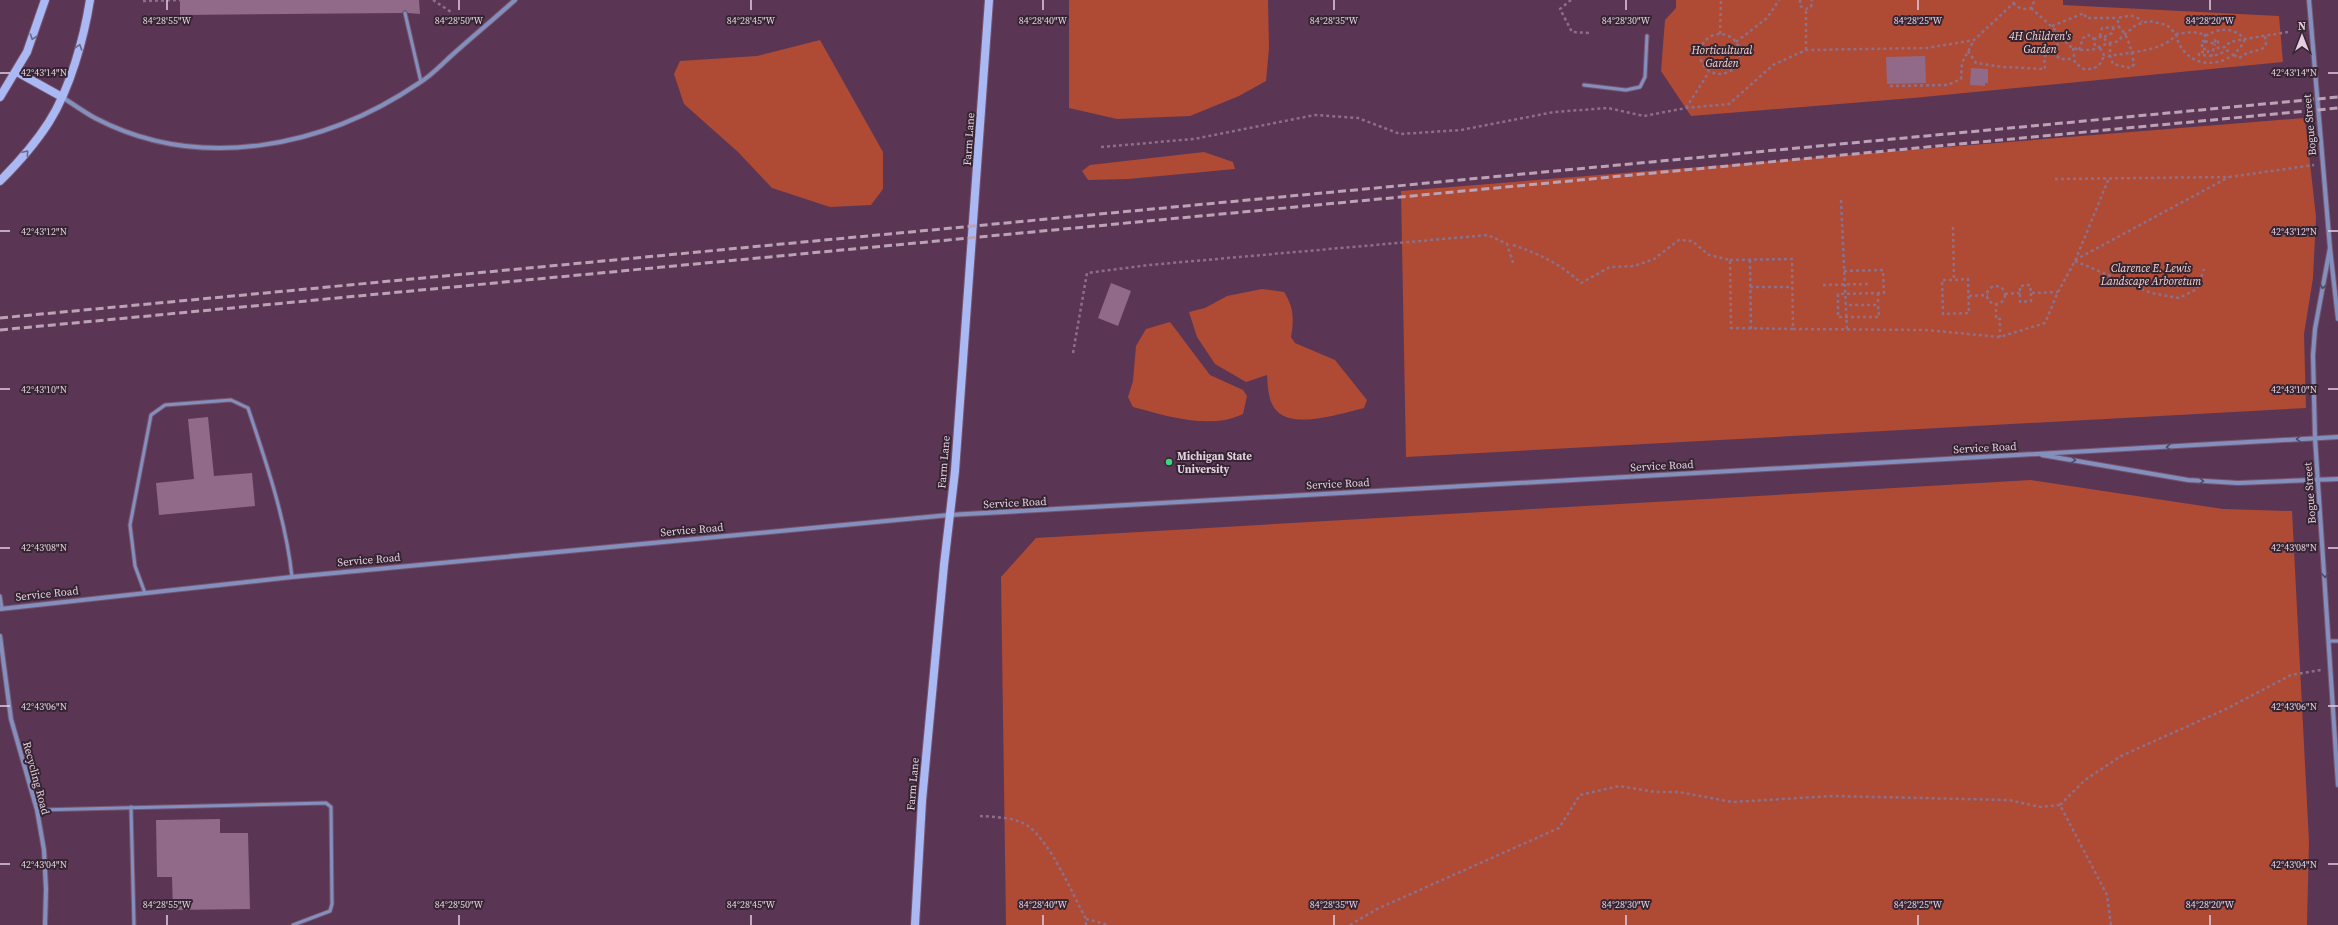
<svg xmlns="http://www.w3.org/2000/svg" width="2338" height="925" font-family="'Source Serif 4',serif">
<rect width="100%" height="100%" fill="#5a3654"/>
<g fill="#af4a35">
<polygon points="1069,0 1268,0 1269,48 1266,81 1239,96 1190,116 1117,119 1069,108"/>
<polygon points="1676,0 2063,0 2063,5 2279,16 2283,62 1913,98 1691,116 1661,71 1665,20 1676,8"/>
<polygon points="820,40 883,152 883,189 871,205 830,207 772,188 738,152 684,104 674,74 680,61 757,56"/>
<polygon points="2305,118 2316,217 2313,278 2304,334 2306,408 1406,457 1401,191"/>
<polygon points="1204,152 1233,162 1235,169 1128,179 1088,180 1082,171 1090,165"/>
<path d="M1262 289 1284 292C1294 307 1294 320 1291 337L1295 343 1335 360 1367 400 1364 408C1343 413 1298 428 1279 413 1268 405 1268 387 1267 375L1246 382 1215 364 1197 337 1189 312 1205 308 1227 296Z"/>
<path d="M1170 322 1210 375 1243 390 1247 396 1243 414C1210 430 1167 416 1133 407L1128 397 1133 381 1136 346 1146 329Z"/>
<polygon points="2031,480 2223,509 2292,511 2309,842 2307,925 1006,925 1001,577 1036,538"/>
</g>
<g fill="#916989">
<polygon points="180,0 419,0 420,14 408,13 405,10 402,13 180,15"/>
<polygon points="1925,56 1926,83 1887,84 1886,57"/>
<polygon points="1971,68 1988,69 1988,83 1985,83 1985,86 1970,85"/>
<polygon points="1111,283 1131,291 1118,326 1098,318"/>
<polygon points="208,417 214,476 252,473 255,506 159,515 156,483 194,479 188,419"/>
<polygon points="220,819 220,833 248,833 250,909 173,910 172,877 157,877 156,820"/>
</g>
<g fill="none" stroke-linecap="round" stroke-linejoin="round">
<defs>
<g id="lane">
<polyline points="405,13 421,82"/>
<polyline points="1584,85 1626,90 1640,87 1645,77 1647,36"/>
<path d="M145 593 135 566 130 525 151 415 165 405 231 400 248 408C266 462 286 520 292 577"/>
<polyline points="0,596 2,608"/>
<polyline points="2330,641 2338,641"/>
<polyline points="131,807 134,925"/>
<polyline points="37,810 326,803 331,807 332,904 330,911 293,925"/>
</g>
<g id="street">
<polyline points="2309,0 2330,248 2338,319"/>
<path d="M62 97C73 104 84 112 95 118 200 173 325 147 419 83 431 76 441 65 451 56 472 37 494 19 515 0"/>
<polyline points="2330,248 2315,329 2313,355 2315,438 2338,785"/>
<polyline points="2042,455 2188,480 2238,483 2338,479"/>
<polyline points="0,609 292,577 949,515 2338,437"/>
<polyline points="0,636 11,719 37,810 44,850 46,889 45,925"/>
</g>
<g id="secondary">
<polyline points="17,72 62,97"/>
<polyline points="0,97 27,52 45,0"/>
<path d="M0 181C18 163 35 144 49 122 70 89 84 38 90 0"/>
<polyline points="915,925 922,801 944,565 955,471 989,0"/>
</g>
</defs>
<use href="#lane" stroke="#765470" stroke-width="5"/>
<use href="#street" stroke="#765470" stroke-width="6"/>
<use href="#secondary" stroke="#765470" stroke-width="10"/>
<g stroke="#8e6f88" stroke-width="2.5" stroke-dasharray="3 3" stroke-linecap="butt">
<polyline points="433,0 451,12"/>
<polyline points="1571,0 1560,9 1572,32 1591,33"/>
<polyline points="1800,0 1800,6 1806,9 1811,7 1812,0"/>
<polyline points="143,1 180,0"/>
<path d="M2013 3C2019 9 2024 10 2031 8L2035 0"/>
<path d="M2031 8 2061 35 2069 46 2079 50H2092L2108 43 2116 42 2136 25 2149 21 2167 25 2176 34 2193 32 2208 35C2221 27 2234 28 2245 39L2288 32"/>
<polyline points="2052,26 2084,13 2086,18 2118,18"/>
<circle cx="1720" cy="54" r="20"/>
<polyline points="1720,34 1721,0"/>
<path d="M2176 34C2183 71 2231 72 2245 39"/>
<polyline points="2205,34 2205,46"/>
<polyline points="2100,36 2102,28 2114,27"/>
<polyline points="2104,37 2112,33 2114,27"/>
<polyline points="2063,40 2051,50 2060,59 2073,59"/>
<polyline points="2094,40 2097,37 2103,37 2108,43"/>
<polyline points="2205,41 2202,41 2202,49 2208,49 2208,52 2199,52 2199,55 2214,56 2229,50"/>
<polyline points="2205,41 2215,44 2215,40 2218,40 2218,48 2225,47 2230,42 2245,39"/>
<polyline points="1736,42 1767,18 1779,0"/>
<path d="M2110 43V56L2113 64 2131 68 2134 64C2131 49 2129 36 2118 26V18C2128 16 2135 13 2142 22"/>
<path d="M2073 48 2075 63 2084 69C2095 70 2101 66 2104 55"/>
<path d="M2100 48 2104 55 2110 56C2129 52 2166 51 2176 34"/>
<polyline points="1806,50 1806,9"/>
<polyline points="2079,50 2083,38 2088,35 2093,37 2096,49"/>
<polyline points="1968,51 1976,63 2003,67 2045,69 2044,57 2051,50"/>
<polyline points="2234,55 2239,58 2247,53 2262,49 2266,44 2265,36"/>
<polyline points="2211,57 2215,44"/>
<polyline points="1890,86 1948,85 1961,79 1962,63 1974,40"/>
<polyline points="1686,108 1709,72"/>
<polyline points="1101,147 1194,139 1315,115 1358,118 1400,134 1461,130 1554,112 1608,108 1644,116 1686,108 1729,104 1773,65 1806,50 1927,48 1974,40 2017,0"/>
<polyline points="2055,179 2229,177 2314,165"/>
<polyline points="1841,200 1847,331"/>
<polyline points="1953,227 1954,280 1968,279 1969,313 1943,314 1942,280 1954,280"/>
<path d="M1513 245C1539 254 1561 264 1581 283L1610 267 1634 266 1654 259 1679 240 1692 241 1709 255 1730 260 1731 328 1793 329 1792 259 1730 260"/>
<polyline points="1750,260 1751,329"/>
<polyline points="2075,260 2229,177"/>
<polyline points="2075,261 2151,293 2179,298 2197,289 2204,269"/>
<polyline points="1844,271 1883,270 1884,293 1838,294 1838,317 1879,317 1878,305 1846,305"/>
<polyline points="1823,285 1868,284"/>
<circle cx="1996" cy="295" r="9"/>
<polyline points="1750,287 1792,287"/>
<polyline points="1878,293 1878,305"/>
<polyline points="2031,293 2031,301 2020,302 2020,286 2030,285 2031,293 2058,292"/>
<polyline points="2005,294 2020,293"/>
<polyline points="1969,296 1988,295"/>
<polyline points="1996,303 1996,319 2000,319 2000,337"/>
<polyline points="1793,329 1926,330 2000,337 2045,323 2058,292 2075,261 2109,178"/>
<polyline points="1073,353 1087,273 1149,265 1488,235 1507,244 1514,266"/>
<polyline points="2060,805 2085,780 2121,756 2226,709 2291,675 2321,670"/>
<path d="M980 816C995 817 1015 817 1028 826 1051 843 1072 893 1086 919"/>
<polyline points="1086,925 1086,919 1109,925"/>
<polyline points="1350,925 1377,909 1559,828 1580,795 1619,786 1655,792 1679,792 1732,802 1833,796 2009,800 2040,807 2060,805 2107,895 2111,925"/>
</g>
<use href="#lane" stroke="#838fbd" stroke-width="3"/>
<use href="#street" stroke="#838fbd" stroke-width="4"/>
<use href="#secondary" stroke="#aab9f3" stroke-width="8"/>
<g stroke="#bca2b6" stroke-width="3" stroke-dasharray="8 4" stroke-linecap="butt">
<polyline points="0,318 2338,97"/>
<polyline points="0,330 2338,108"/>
</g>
</g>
<defs><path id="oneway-chevron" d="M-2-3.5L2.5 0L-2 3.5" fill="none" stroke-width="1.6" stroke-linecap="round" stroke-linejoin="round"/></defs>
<g stroke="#6a6889">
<use href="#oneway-chevron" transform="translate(33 37) rotate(109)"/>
<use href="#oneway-chevron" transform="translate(79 47) rotate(-72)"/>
<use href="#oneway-chevron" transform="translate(26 153) rotate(-50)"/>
</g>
<g stroke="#504a63">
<use href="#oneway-chevron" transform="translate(2323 286) rotate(100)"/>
<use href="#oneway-chevron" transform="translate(2299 439) rotate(177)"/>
<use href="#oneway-chevron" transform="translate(2169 447) rotate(177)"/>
<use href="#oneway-chevron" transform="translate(2073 460) rotate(9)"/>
<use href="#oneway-chevron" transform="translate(2201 481) rotate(3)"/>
<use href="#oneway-chevron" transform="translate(2325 575) rotate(86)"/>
</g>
<path fill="none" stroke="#e4cedf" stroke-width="1.5" d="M167 0V10M459 0V10M751 0V10M1043 0V10M1334 0V10M1626 0V10M1918 0V10M2210 0V10M0 73H10M2328 73H2338M0 231H10M2328 231H2338M0 389H10M2328 389H2338M0 548H10M2328 548H2338M0 706H10M2328 706H2338M0 864H10M2328 864H2338M167 915V925M459 915V925M751 915V925M1043 915V925M1334 915V925M1626 915V925M1918 915V925M2210 915V925"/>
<circle fill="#3bd77e" stroke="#352532" stroke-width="1.5" cx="1169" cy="462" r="4"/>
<g text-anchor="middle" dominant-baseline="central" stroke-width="4" stroke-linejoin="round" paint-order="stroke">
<g font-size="11" font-style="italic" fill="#f6d6cf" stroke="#352532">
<text x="2040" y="36">4H Children's<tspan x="2040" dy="13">Garden</tspan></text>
<text x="1722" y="50">Horticultural<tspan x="1722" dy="13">Garden</tspan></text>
<text x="2151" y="268">Clarence E. Lewis<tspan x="2151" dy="13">Landscape Arboretum</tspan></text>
</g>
<g font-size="11" fill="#e4cedf" stroke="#352532">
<text transform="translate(2310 125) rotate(-95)">Bogue Street</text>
<text transform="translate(969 139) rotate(-86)">Farm Lane</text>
<text transform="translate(1985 448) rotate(-3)">Service Road</text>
<text transform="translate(944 462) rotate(-85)">Farm Lane</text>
<text transform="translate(1662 466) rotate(-3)">Service Road</text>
<text transform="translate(1338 484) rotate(-3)">Service Road</text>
<text transform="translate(2310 493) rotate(-94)">Bogue Street</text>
<text transform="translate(1015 503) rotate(-3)">Service Road</text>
<text transform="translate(692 530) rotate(-5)">Service Road</text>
<text transform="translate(369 560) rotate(-5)">Service Road</text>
<text transform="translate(47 594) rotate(-6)">Service Road</text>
<text transform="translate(36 778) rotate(75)">Recycling Road</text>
<text transform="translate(913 784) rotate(-85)">Farm Lane</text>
</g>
<g font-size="11" font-weight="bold" fill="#e4cedf" stroke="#352532" text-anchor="start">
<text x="1177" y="456">Michigan State<tspan x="1177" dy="13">University</tspan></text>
</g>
</g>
<g font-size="10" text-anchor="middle" fill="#e4cedf" stroke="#352532" stroke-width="4" stroke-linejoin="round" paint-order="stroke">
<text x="167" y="24">84°28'55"W</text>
<text x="459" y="24">84°28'50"W</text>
<text x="751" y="24">84°28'45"W</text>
<text x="1043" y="24">84°28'40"W</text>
<text x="1334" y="24">84°28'35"W</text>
<text x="1626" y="24">84°28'30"W</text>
<text x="1918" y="24">84°28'25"W</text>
<text x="2210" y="24">84°28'20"W</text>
<text x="44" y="76">42°43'14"N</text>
<text x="2294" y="76">42°43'14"N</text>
<text x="44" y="235">42°43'12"N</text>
<text x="2294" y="235">42°43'12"N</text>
<text x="44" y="393">42°43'10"N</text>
<text x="2294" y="393">42°43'10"N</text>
<text x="44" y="551">42°43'08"N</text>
<text x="2294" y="551">42°43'08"N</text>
<text x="44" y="710">42°43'06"N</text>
<text x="2294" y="710">42°43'06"N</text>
<text x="44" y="868">42°43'04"N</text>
<text x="2294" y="868">42°43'04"N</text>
<text x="167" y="908">84°28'55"W</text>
<text x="459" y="908">84°28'50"W</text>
<text x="751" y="908">84°28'45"W</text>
<text x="1043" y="908">84°28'40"W</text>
<text x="1334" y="908">84°28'35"W</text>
<text x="1626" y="908">84°28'30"W</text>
<text x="1918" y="908">84°28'25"W</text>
<text x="2210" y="908">84°28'20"W</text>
</g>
<g transform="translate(2302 36)" stroke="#352532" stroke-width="3" paint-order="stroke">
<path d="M0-3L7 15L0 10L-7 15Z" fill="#e4cedf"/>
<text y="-6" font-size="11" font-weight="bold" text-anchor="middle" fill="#e4cedf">N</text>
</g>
</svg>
